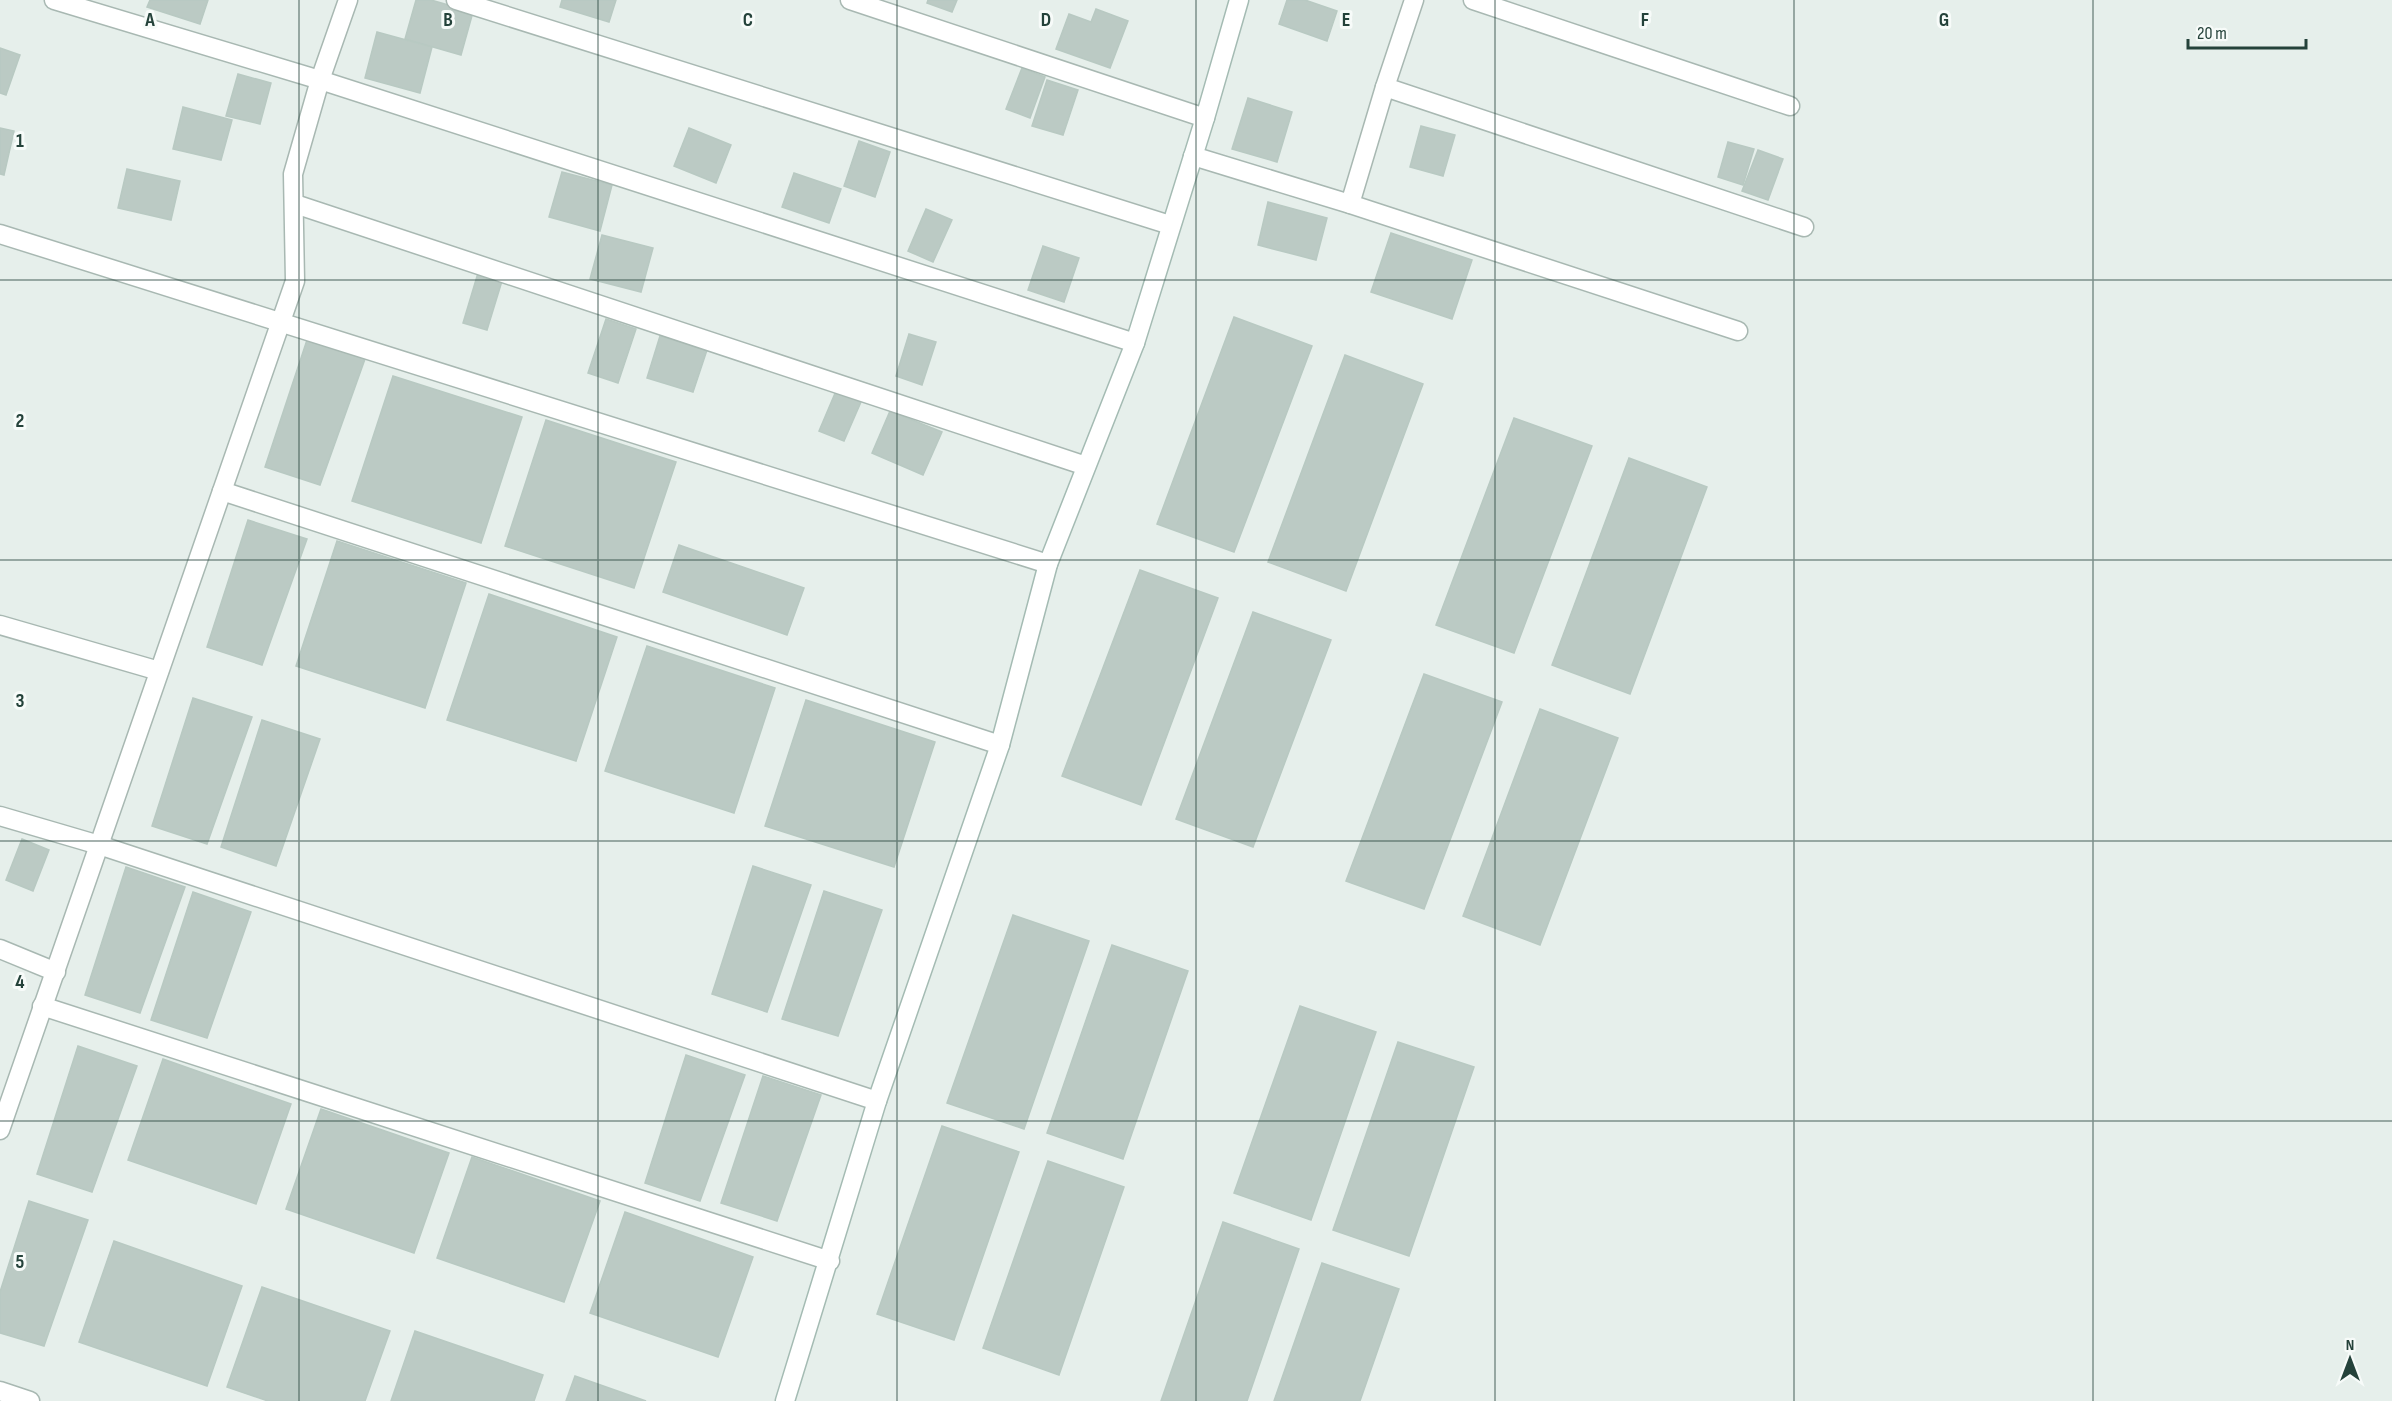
<svg xmlns="http://www.w3.org/2000/svg" width="2392" height="1401" font-family="'Sofia Sans Condensed',sans-serif">
<rect width="100%" height="100%" fill="#e6efeb"/>
<g fill="#bbcac4" stroke="#b8c9c2" stroke-width="1.5">
<polygon points="150,0 208,0 200,24 147,7"/>
<polygon points="416,0 431,0 473,12 461,55 405,39"/>
<polygon points="562,0 616,0 609,22 560,7"/>
<polygon points="928,0 957,0 952,12 927,3"/>
<polygon points="1287,0 1305,0 1337,11 1327,41 1279,24"/>
<polygon points="1096,9 1128,21 1110,68 1056,49 1069,14 1091,22"/>
<polygon points="377,32 432,47 420,93 365,78"/>
<polygon points="0,48 20,55 6,95 0,93"/>
<polygon points="1022,68 1045,77 1030,118 1006,109"/>
<polygon points="238,74 271,83 260,124 226,116"/>
<polygon points="1047,80 1078,90 1063,135 1032,126"/>
<polygon points="1248,98 1292,112 1277,162 1232,149"/>
<polygon points="183,107 232,120 221,160 173,149"/>
<polygon points="1421,126 1455,135 1443,176 1410,167"/>
<polygon points="0,128 14,131 4,175 0,174"/>
<polygon points="689,128 731,145 716,183 674,166"/>
<polygon points="859,141 890,152 875,197 844,186"/>
<polygon points="1728,142 1754,149 1743,185 1718,177"/>
<polygon points="1758,150 1783,159 1768,200 1742,191"/>
<polygon points="127,169 180,181 171,220 118,208"/>
<polygon points="562,172 612,185 600,231 549,217"/>
<polygon points="794,173 841,189 829,223 782,207"/>
<polygon points="1268,202 1327,218 1316,260 1258,245"/>
<polygon points="926,209 952,220 933,262 908,251"/>
<polygon points="1391,233 1472,260 1452,319 1371,292"/>
<polygon points="602,235 653,248 641,292 590,279"/>
<polygon points="1043,246 1079,258 1064,302 1028,290"/>
<polygon points="478,273 502,281 487,330 463,323"/>
<polygon points="1234,317 1312,346 1234,552 1157,524"/>
<polygon points="606,319 636,329 618,383 588,373"/>
<polygon points="909,334 936,342 922,385 896,376"/>
<polygon points="660,336 707,350 693,392 647,378"/>
<polygon points="307,340 365,359 320,485 265,467"/>
<polygon points="1345,355 1423,384 1346,591 1268,562"/>
<polygon points="393,376 522,417 481,543 352,501"/>
<polygon points="836,391 861,402 844,441 819,431"/>
<polygon points="890,411 942,432 923,475 872,453"/>
<polygon points="1514,418 1592,446 1514,653 1436,625"/>
<polygon points="546,420 676,462 634,588 505,546"/>
<polygon points="1629,458 1707,487 1630,694 1552,665"/>
<polygon points="248,520 307,539 262,665 207,647"/>
<polygon points="337,541 466,583 425,708 296,666"/>
<polygon points="679,545 804,588 787,635 663,592"/>
<polygon points="1140,570 1218,598 1141,805 1062,776"/>
<polygon points="489,594 617,637 576,761 447,720"/>
<polygon points="1253,612 1331,640 1253,847 1176,819"/>
<polygon points="647,646 775,688 734,813 605,771"/>
<polygon points="1424,674 1502,702 1424,909 1346,881"/>
<polygon points="193,698 252,717 207,844 152,826"/>
<polygon points="806,700 935,742 894,867 765,826"/>
<polygon points="1540,709 1618,738 1540,945 1463,916"/>
<polygon points="262,720 320,739 276,866 221,847"/>
<polygon points="22,839 49,850 33,891 6,880"/>
<polygon points="753,866 811,885 767,1012 712,994"/>
<polygon points="126,867 185,887 140,1013 85,995"/>
<polygon points="824,891 882,910 838,1036 782,1019"/>
<polygon points="193,892 251,912 207,1038 151,1020"/>
<polygon points="1013,915 1089,941 1024,1129 947,1103"/>
<polygon points="1112,945 1188,971 1123,1159 1047,1133"/>
<polygon points="1300,1006 1376,1032 1311,1220 1234,1193"/>
<polygon points="1398,1042 1474,1067 1409,1256 1333,1230"/>
<polygon points="78,1046 137,1066 92,1192 37,1174"/>
<polygon points="686,1055 745,1075 700,1201 645,1183"/>
<polygon points="163,1059 291,1104 256,1204 128,1160"/>
<polygon points="763,1076 821,1095 777,1221 721,1203"/>
<polygon points="321,1109 449,1153 414,1253 286,1209"/>
<polygon points="942,1126 1019,1152 954,1340 877,1314"/>
<polygon points="472,1157 600,1201 564,1302 437,1258"/>
<polygon points="1048,1161 1124,1187 1059,1375 983,1348"/>
<polygon points="29,1201 88,1220 44,1346 0,1333 0,1292"/>
<polygon points="625,1212 753,1257 718,1357 590,1313"/>
<polygon points="1223,1222 1299,1249 1247,1401 1161,1401"/>
<polygon points="114,1241 242,1286 207,1386 79,1342"/>
<polygon points="1322,1263 1399,1289 1360,1401 1274,1401"/>
<polygon points="262,1287 390,1331 365,1401 268,1401 227,1387"/>
<polygon points="415,1331 543,1375 534,1401 391,1401"/>
<polygon points="575,1376 646,1401 566,1401"/>
</g>
<g fill="none" stroke-linecap="round" stroke-linejoin="round">
<defs>
<g id="minor">
<polyline points="54,0 320,80 1135,343"/>
<polyline points="456,0 1170,225"/>
<polyline points="850,0 1205,118"/>
<polyline points="1473,0 1790,106"/>
<polyline points="1385,87 1804,227"/>
<polyline points="1193,156 1350,204 1738,331"/>
<polyline points="295,204 1086,466"/>
<polyline points="1350,204 1385,87 1414,0"/>
<polyline points="0,234 1048,564"/>
<polyline points="222,491 1000,745"/>
<polyline points="0,625 159,671"/>
<polyline points="0,816 99,845 877,1101"/>
<polyline points="0,949 56,972"/>
<polyline points="42,1006 830,1261"/>
<polyline points="0,1130 295,281 293,174 320,80 348,0"/>
<polyline points="0,1391 30,1401"/>
</g>
<polyline id="secondary" points="785,1401 877,1101 1000,745 1048,564 1135,343 1205,118 1239,0"/>
</defs>
<use href="#minor" stroke="#a8b8b2" stroke-width="21"/>
<use href="#secondary" stroke="#a4bbb3" stroke-width="21"/>
<use href="#minor" stroke="#fff" stroke-width="18"/>
<use href="#secondary" stroke="#fff" stroke-width="18"/>
</g>
<path fill="none" stroke="#24423a" stroke-width="1.5" stroke-opacity="0.55" d="M299 0V1401M598 0V1401M897 0V1401M1196 0V1401M1495 0V1401M1794 0V1401M2093 0V1401M0 280H2392M0 560H2392M0 841H2392M0 1121H2392"/>
<g font-size="20" text-anchor="middle" font-weight="bold" fill="#24423a" stroke="#f7fbf9" stroke-width="6" stroke-linejoin="round" paint-order="stroke">
<text x="150" y="26">A</text>
<text x="448" y="26">B</text>
<text x="748" y="26">C</text>
<text x="1046" y="26">D</text>
<text x="1346" y="26">E</text>
<text x="1645" y="26">F</text>
<text x="1944" y="26">G</text>
<text x="20" y="147">1</text>
<text x="20" y="427">2</text>
<text x="20" y="707">3</text>
<text x="20" y="988">4</text>
<text x="20" y="1268">5</text>
</g>
<g transform="translate(2350 1359)" stroke="#f7fbf9" stroke-width="4.5" paint-order="stroke">
<path d="M0-4.5L10 22L0 15L-10 22Z" fill="#24423a"/>
<text y="-9" font-size="16" font-weight="bold" text-anchor="middle" fill="#24423a">N</text>
</g>
<path d="M2188 39v9h118v-9" fill="none" stroke="#24423a" stroke-width="3"/>
<text x="2197" y="39" font-size="18" fill="#24423a" stroke="#f7fbf9" stroke-width="4.5" paint-order="stroke">20 m</text>
</svg>
